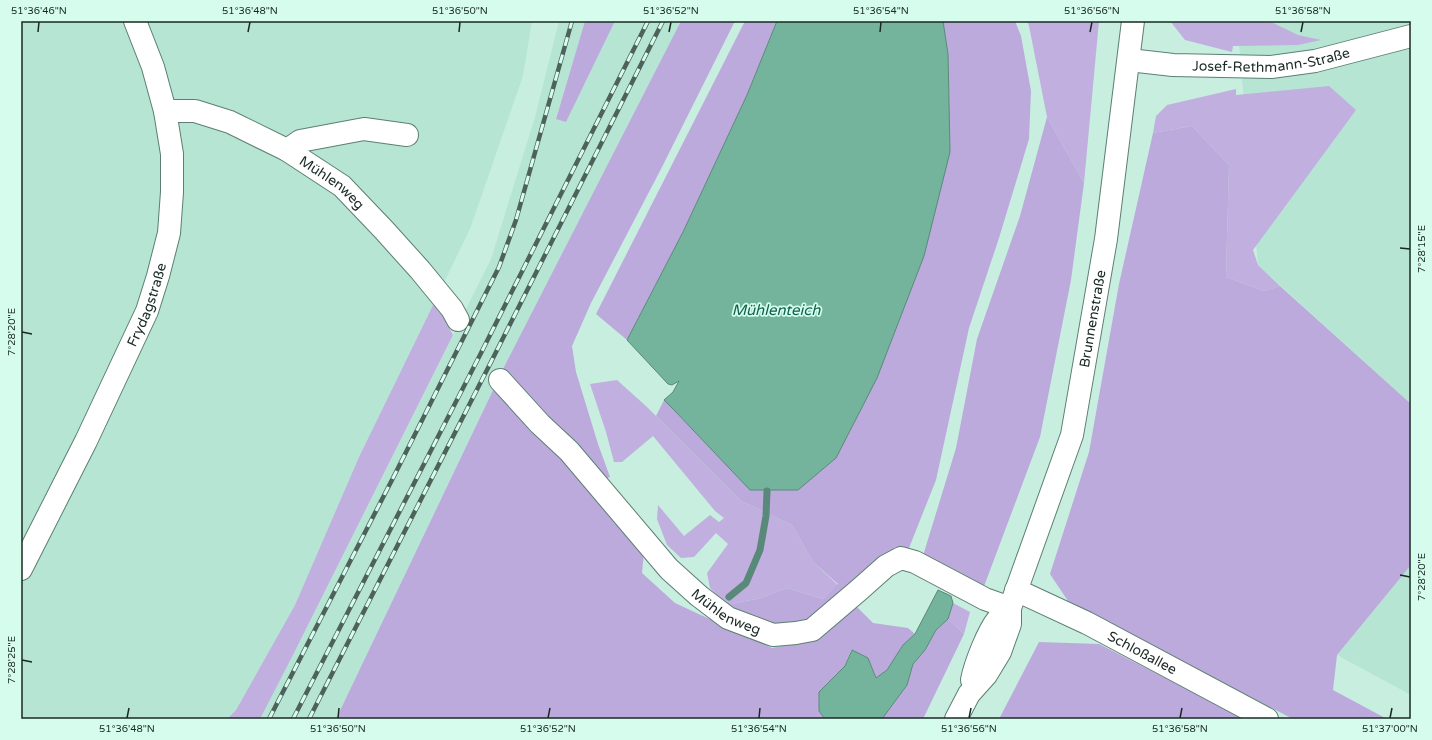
<svg xmlns="http://www.w3.org/2000/svg" width="1432" height="740" font-family="'Varela Round',sans-serif">
<rect width="100%" height="100%" fill="#c8eee0"/>
<g fill="#b6e5d4">
<polygon points="21,21 532,21 523,76 470,229 359,457 295,605 236,710 227,719 21,719"/>
<polygon points="559,21 585,21 556,118 566,122 615,21 681,21 502,371 336,719 260,719 294,653 491,259 535,117"/>
<polygon points="1237,21 1411,21 1411,404 1258,265"/>
<polygon points="1411,565 1411,695 1337,655"/>
</g>
<g fill="#c1afe0">
<polygon points="1027,21 1099,21 1084,183 1047,117 1029,26"/>
<polygon points="1170,21 1269,21 1298,35 1321,40 1298,45 1233,46 1232,52 1185,40"/>
<polygon points="1329,86 1356,110 1253,250 1258,265 1280,286 1264,291 1226,277 1229,165 1192,126 1153,133 1156,116 1167,105 1236,89 1236,95"/>
<polygon points="435,301 453,335 294,653 260,719 227,719 236,710 295,605 359,457"/>
<polygon points="617,380 647,407 741,501 792,525 813,562 838,585 823,599 787,588 761,598 726,605 710,588 707,573 728,544 716,533 694,557 681,558 667,545 657,519 658,505 684,536 710,515 719,522 724,518 715,511 653,436 622,462 614,462 606,432 590,384"/>
<polygon points="953,603 970,612 964,634 948,619"/>
</g>
<g fill="#bcaadc">
<polygon points="585,21 615,21 566,122 556,119"/>
<polygon points="681,21 735,21 661,169 591,303 572,346 576,372 598,444 610,477 599,481 502,371"/>
<polygon points="745,21 777,21 747,95 683,232 627,340 596,314"/>
<polygon points="943,21 1015,21 1021,36 1031,91 1029,139 999,238 969,328 936,480 909,548 895,547 889,557 809,623 767,626 726,605 761,598 787,588 823,599 838,584 813,562 792,525 741,501 656,416 664,400 751,490 949,152 948,53"/>
<polygon points="1047,117 1084,183 1071,280 1040,437 983,589 922,559 956,448 977,339 1020,216"/>
<polygon points="1192,126 1229,165 1226,277 1264,291 1280,286 1411,404 1411,565 1337,655 1333,690 1387,719 1293,719 1068,601 1050,574 1089,452 1119,284 1153,133"/>
<polygon points="495,386 553,447 644,552 642,573 675,603 772,648 815,639 853,603 873,623 908,628 915,634 903,645 887,670 876,678 868,658 851,650 845,666 819,692 819,711 825,719 336,719"/>
<polygon points="948,619 964,634 923,719 882,719 907,685 913,664 925,650 936,630"/>
<polygon points="1039,642 1099,644 1245,719 999,719"/>
</g>
<g fill="#74b49d" stroke="#598a79">
<polygon points="777,21 943,21 948,54 950,152 924,256 877,378 836,458 798,490 750,490 674,410 664,400 673,392 679,381 672,385 668,384 627,340 683,232 747,95"/>
<polygon points="938,590 951,596 953,603 948,619 936,630 925,650 913,664 907,685 882,719 825,719 819,711 819,692 845,666 852,650 868,658 876,678 887,670 903,645 915,634"/>
</g>
<g fill="none" stroke-linecap="round" stroke-linejoin="round">
<polyline stroke="#598a79" stroke-width="7" points="729,597 746,583 760,550 766,516 767,491"/>
<defs>
<g id="minor">
<path id="s1" d="M1129 60 1173 65 1271 67 1315 61 1411 36"/>
<path id="s2" d="M165 111H195L230 122 287 150 342 186 384 230 420 270 452 309 458 320"/>
<polyline points="287,150 300,141 364,129 407,135"/>
<path id="s3" d="M500 380 540 424 569 451 669 569 699 596 728 618 773 635 796 633 812 630 859 590 886 566 901 558 915 562 985 599 1010 608"/>
<path id="s4" d="M21 569 86 441 147 311 158 276 169 233 172 192V154L165 111 153 67 135 21"/>
<path id="s5" d="M1016 590 1087 623 1267 719"/>
<path d="M972 680C975 664 988 631 998 619 1001 615 1006 611 1010 608"/>
<path id="s6" d="M956 719 969 694 986 675 1000 652 1010 624V608L1072 435 1106 239 1133 21"/>
</g>
</defs>
<use href="#minor" stroke="#5c7f72" stroke-width="24"/>
<use href="#minor" stroke="#fff" stroke-width="22"/>
<defs>
<g id="rail">
<polyline points="269,719 393,478 499,267 516,220 572,21"/>
<polyline points="293,719 480,355 648,21"/>
<polyline points="309,719 489,366 663,21"/>
</g>
</defs>
<use href="#rail" stroke="#4d625b" stroke-width="4.5"/>
<use href="#rail" stroke="#d5fced" stroke-width="3" stroke-dasharray="9" stroke-linecap="butt"/>
</g>
<path fill="none" stroke="#1a2924" stroke-width="1.5" d="M38 32 39 22M248 32 250 22M459 32 460 22M669 32 671 22M880 32 881 22M1090 32 1092 22M1301 32 1303 22M1400 248 1410 249M22 332 32 334M1400 575 1410 577M22 660 32 662M127 718 129 708M338 718 339 708M548 718 550 708M759 718 760 708M969 718 971 708M1180 718 1182 708M1390 718 1392 708"/>
<g text-anchor="middle" dominant-baseline="central" stroke-width="3.5" stroke-linejoin="round" paint-order="stroke">
<g font-size="14" fill="#1a2924" stroke="#d5fced">
<text stroke="none"><textPath href="#s1" startOffset="143">Josef-Rethmann-Straße</textPath></text>
<text stroke="none"><textPath href="#s2" startOffset="186">Mühlenweg</textPath></text>
<text stroke="none"><textPath href="#s4" startOffset="293">Frydagstraße</textPath></text>
<text stroke="none"><textPath href="#s6" startOffset="428">Brunnenstraße</textPath></text>
<text stroke="none"><textPath href="#s3" startOffset="326">Mühlenweg</textPath></text>
<text stroke="none"><textPath href="#s5" startOffset="141">Schloßallee</textPath></text>
</g>
<g font-size="15" font-style="italic" fill="#0e614c" stroke="#d5fced">
<text x="776" y="310">Mühlenteich</text>
</g>
</g>
<rect width="1432" height="740" fill="none" stroke="#d5fced" stroke-width="44"/>
<rect x="22" y="22" width="1388" height="696" fill="none" stroke="#1a2924" stroke-width="1.5"/>
<g font-size="10" text-anchor="middle" fill="#1a2924">
<text x="39" y="14">51°36'46"N</text>
<text x="250" y="14">51°36'48"N</text>
<text x="460" y="14">51°36'50"N</text>
<text x="671" y="14">51°36'52"N</text>
<text x="881" y="14">51°36'54"N</text>
<text x="1092" y="14">51°36'56"N</text>
<text x="1303" y="14">51°36'58"N</text>
<text transform="translate(1421 249) rotate(-90)" y="4">7°28'15"E</text>
<text transform="translate(11 332) rotate(-90)" y="4">7°28'20"E</text>
<text transform="translate(1421 577) rotate(-90)" y="4">7°28'20"E</text>
<text transform="translate(11 660) rotate(-90)" y="4">7°28'25"E</text>
<text x="127" y="732">51°36'48"N</text>
<text x="338" y="732">51°36'50"N</text>
<text x="548" y="732">51°36'52"N</text>
<text x="759" y="732">51°36'54"N</text>
<text x="969" y="732">51°36'56"N</text>
<text x="1180" y="732">51°36'58"N</text>
<text x="1390" y="732">51°37'00"N</text>
</g>
</svg>
